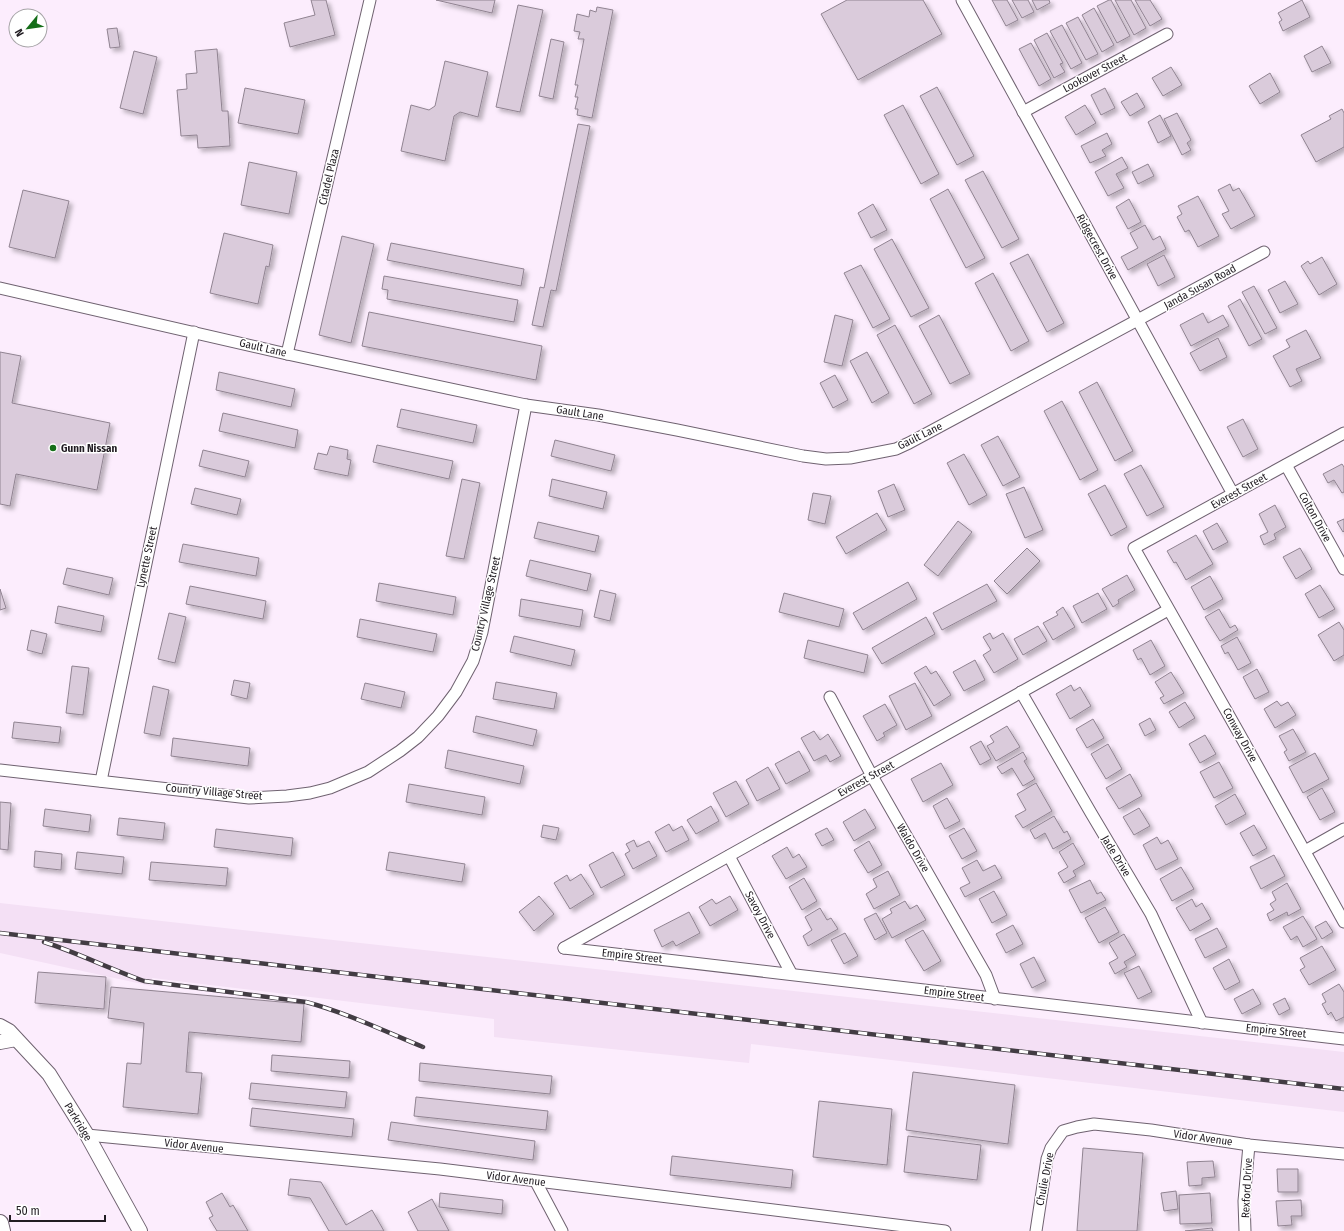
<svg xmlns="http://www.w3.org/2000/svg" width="1344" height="1231" font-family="'Fira Sans Condensed',sans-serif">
<defs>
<filter id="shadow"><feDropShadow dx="3.5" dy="3.5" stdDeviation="2" flood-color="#0004"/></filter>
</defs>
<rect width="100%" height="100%" fill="#fcedfd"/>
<polygon fill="#f4e0f5" points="0,903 1344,1052 1344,1112 751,1044 749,1063 494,1037 494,1019 152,978 151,986 0,953"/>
<g fill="#dacbdb" stroke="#908391" filter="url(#shadow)">
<polygon points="311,0 326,0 335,35 290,47 284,23 315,15"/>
<polygon points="436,0 495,0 492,13"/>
<polygon points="847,0 923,0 942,34 858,80 821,14"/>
<polygon points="992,0 1007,0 1018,20 1006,26"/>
<polygon points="1012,0 1028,0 1034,12 1022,18"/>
<polygon points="1032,0 1049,0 1050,3 1037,10"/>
<polygon points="1109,0 1111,0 1130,36 1117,43 1097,6"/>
<polygon points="1115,0 1131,0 1146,28 1134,35"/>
<polygon points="1135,0 1150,0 1162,19 1150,26"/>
<polygon points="1302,0 1310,17 1283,31 1279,22 1282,20 1278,13"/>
<polygon points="518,5 543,10 520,112 496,107"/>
<polygon points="597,7 613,10 592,118 577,115 578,109 575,109 578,97 575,97 578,85 575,85 584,39 578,39 580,32 574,31 577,14 589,17 590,10 596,12"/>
<polygon points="1094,8 1114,45 1102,52 1082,15"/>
<polygon points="1078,17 1098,54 1086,60 1066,23"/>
<polygon points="1062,25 1082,63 1071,69 1050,31"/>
<polygon points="117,28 120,47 110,48 107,29"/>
<polygon points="1047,33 1063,63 1060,64 1065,72 1054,78 1034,40"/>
<polygon points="551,39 564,42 553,99 539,96"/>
<polygon points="1031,43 1051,79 1039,86 1019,49"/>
<polygon points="1322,46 1331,63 1312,72 1304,56"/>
<polygon points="217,49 222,111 228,111 230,146 198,148 197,135 181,136 177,90 187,89 186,74 197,73 195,51"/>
<polygon points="134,51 157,57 143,114 120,108"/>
<polygon points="445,61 488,72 478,117 460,112 454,116 445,161 401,151 411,105 429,110 435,106"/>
<polygon points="1171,67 1182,85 1163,96 1152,78"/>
<polygon points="1270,73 1280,92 1260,104 1249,86"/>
<polygon points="937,87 974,156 957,165 920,96"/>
<polygon points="245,88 305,100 298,134 238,123"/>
<polygon points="1105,88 1115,108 1101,115 1091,95"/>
<polygon points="1137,93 1145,107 1130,116 1121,102"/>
<polygon points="903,105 939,174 921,184 884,115"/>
<polygon points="1085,105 1096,123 1076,135 1065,117"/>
<polygon points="1342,109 1344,113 1344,147 1316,162 1301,135 1331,119 1329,116"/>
<polygon points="1177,113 1191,140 1187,143 1191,150 1182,155 1164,119"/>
<polygon points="1160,115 1171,136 1158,143 1148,122"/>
<polygon points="578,124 590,126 556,291 551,290 543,327 532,325 540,287 544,288"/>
<polygon points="1107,133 1112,144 1102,150 1106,156 1090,163 1081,146"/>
<polygon points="1122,157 1128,168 1116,174 1124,188 1108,196 1095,172"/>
<polygon points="249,162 297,172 289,214 241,205"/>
<polygon points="1148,164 1154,176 1138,184 1132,172"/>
<polygon points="983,171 1019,239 1002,248 965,180"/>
<polygon points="1230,184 1233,191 1239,188 1255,216 1231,229 1222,214 1229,211 1218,190"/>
<polygon points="948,189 985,258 966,268 930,199"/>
<polygon points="23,190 69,201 55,258 9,247"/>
<polygon points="1198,196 1219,236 1198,247 1189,230 1185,232 1177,217 1182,214 1178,206"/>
<polygon points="1129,199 1141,222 1128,229 1116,207"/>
<polygon points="873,204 887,230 871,238 858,213"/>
<polygon points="1145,225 1153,240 1160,236 1166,249 1128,270 1121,257 1138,248 1130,233"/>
<polygon points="224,233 273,245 269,267 266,266 258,304 210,293"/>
<polygon points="342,236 374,244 351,343 319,335"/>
<polygon points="892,239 929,308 911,317 874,249"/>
<polygon points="391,243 524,269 521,286 387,260"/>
<polygon points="1028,254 1064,323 1047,332 1010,263"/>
<polygon points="1164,255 1175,277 1158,286 1147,264"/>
<polygon points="1322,257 1337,284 1319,295 1301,266 1308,261 1310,264"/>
<polygon points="861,265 890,319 873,328 844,273"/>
<polygon points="993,273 1029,341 1011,351 975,283"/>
<polygon points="384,276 518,300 514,322 387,299 388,290 382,289"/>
<polygon points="1285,281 1298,304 1280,313 1268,290"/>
<polygon points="1254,286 1277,328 1265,334 1242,292"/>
<polygon points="1240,299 1262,339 1249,346 1228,306"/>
<polygon points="369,312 542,346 536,380 362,346"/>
<polygon points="1203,313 1208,323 1223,315 1229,326 1191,346 1180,325"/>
<polygon points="835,315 853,320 842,366 824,362"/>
<polygon points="939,315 970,374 950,384 919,326"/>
<polygon points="895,325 932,394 914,404 877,335"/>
<polygon points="1306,330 1321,358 1296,369 1302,381 1290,387 1273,356 1290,347 1286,340"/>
<polygon points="1218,338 1227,357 1200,371 1190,353"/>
<polygon points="0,352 21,356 12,403 110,423 97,490 16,474 10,506 0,504"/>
<polygon points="867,352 889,393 872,403 850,361"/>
<polygon points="219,372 295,389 291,407 216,390"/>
<polygon points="835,375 848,400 833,408 820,383"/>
<polygon points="1097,382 1133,451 1115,461 1079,392"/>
<polygon points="1062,401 1098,470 1080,480 1044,411"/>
<polygon points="401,409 477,425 473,443 397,427"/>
<polygon points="223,413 298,430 295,448 219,431"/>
<polygon points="1243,419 1258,449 1243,457 1227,427"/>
<polygon points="998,436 1020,477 1003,486 981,445"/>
<polygon points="555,440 615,455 611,471 551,456"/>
<polygon points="377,445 453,461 449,479 373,462"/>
<polygon points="330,446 348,450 347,459 351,460 348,476 314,469 318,453 327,455"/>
<polygon points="203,450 249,461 245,477 199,466"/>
<polygon points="964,454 987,495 969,505 947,463"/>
<polygon points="1342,464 1344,467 1344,492 1342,493 1334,480 1328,483 1323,474"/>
<polygon points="1141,465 1164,507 1147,516 1124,474"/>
<polygon points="462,479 480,483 464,559 446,556"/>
<polygon points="552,479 607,492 603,509 549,496"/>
<polygon points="894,484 905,510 888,517 878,491"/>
<polygon points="1105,485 1127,527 1111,536 1088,494"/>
<polygon points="1024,487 1043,530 1025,538 1006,494"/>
<polygon points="195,488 241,499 237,515 191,504"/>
<polygon points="813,493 831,496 825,524 808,520"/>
<polygon points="1275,505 1286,527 1274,534 1276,539 1264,545 1260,536 1268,532 1259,514"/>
<polygon points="877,513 887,530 846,554 836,537"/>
<polygon points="1344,519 1344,531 1343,532 1337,522"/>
<polygon points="958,521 972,532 938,576 924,565"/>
<polygon points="538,522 599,536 595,552 534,538"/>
<polygon points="1217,523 1228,542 1213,550 1203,531"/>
<polygon points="1196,535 1213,564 1186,580 1176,562 1174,563 1167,551"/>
<polygon points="183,544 259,558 256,576 179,562"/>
<polygon points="1027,548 1040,561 1007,594 994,581"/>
<polygon points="1300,548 1312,569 1296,579 1283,557"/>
<polygon points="530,560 591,574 587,591 526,576"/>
<polygon points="67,568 113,578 109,595 63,584"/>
<polygon points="1127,575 1135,590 1118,600 1119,603 1113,607 1102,589"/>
<polygon points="1210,576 1223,599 1204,610 1191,587"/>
<polygon points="908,582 917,599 863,630 853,613"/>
<polygon points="379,583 456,597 453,615 376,601"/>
<polygon points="987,584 997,601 942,630 933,613"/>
<polygon points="1320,585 1335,609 1319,618 1305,594"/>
<polygon points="190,586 266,601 263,619 186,604"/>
<polygon points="0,589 6,608 0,610"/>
<polygon points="600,590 616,594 610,621 594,617"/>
<polygon points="784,593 844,609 839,627 779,612"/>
<polygon points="1098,593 1107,609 1082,623 1073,606"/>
<polygon points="521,599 583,610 580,627 519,616"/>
<polygon points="58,606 104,616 101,632 55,623"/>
<polygon points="1063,607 1075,627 1053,640 1043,623 1058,615 1056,612"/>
<polygon points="1219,609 1230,628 1235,625 1238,630 1220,641 1205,617"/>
<polygon points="169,613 186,617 175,663 158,659"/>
<polygon points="926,617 935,634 882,664 872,648"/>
<polygon points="360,619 437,634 433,652 357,637"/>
<polygon points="1339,622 1344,630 1344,655 1334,661 1318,635"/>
<polygon points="1038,626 1047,641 1023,655 1014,639"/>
<polygon points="31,630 47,634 42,654 27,650"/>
<polygon points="990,633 993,639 1003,633 1018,659 994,673 983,655 991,650 983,637"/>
<polygon points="514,636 575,650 571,666 510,652"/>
<polygon points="1237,637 1251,663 1238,670 1228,652 1225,654 1221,646"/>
<polygon points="808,640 868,655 864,673 804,658"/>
<polygon points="1151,640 1165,666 1150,675 1141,658 1138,660 1133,650"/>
<polygon points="975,660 985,680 964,691 953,672"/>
<polygon points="72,666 89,668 83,715 66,713"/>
<polygon points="926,666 931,674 936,671 951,695 934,706 914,673"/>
<polygon points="1257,669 1269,692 1255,699 1243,677"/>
<polygon points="1171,672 1184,693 1164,704 1160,698 1164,696 1155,682"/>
<polygon points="234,680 250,683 247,699 231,695"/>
<polygon points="496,682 557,693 554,709 493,699"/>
<polygon points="365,683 405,692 401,708 361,699"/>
<polygon points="915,683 932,716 906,730 889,696"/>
<polygon points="1071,685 1074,691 1080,687 1091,706 1070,719 1056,694"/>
<polygon points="153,686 169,690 160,736 144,733"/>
<polygon points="1277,701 1281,706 1288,702 1296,715 1275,728 1264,709"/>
<polygon points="1185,702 1195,718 1179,728 1169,712"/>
<polygon points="885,704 897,725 883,733 885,736 877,741 863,716"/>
<polygon points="476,716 537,730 533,746 473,732"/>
<polygon points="1150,718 1156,730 1145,736 1139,724"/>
<polygon points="1093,719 1104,738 1087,748 1076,729"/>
<polygon points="14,722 61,727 59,743 12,738"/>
<polygon points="1007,726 1020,747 996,761 987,746 994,742 990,736"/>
<polygon points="1293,729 1306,752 1289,761 1284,752 1287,750 1279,736"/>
<polygon points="814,731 820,740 828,734 841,756 830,762 826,755 814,761 801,738"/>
<polygon points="1205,735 1216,754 1200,763 1189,744"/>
<polygon points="173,738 250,748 248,766 171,756"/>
<polygon points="981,741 991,759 980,765 970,747"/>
<polygon points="1108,744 1122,769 1106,779 1091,754"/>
<polygon points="448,750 524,766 520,784 445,768"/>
<polygon points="799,751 810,771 786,784 775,764"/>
<polygon points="1023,752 1027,759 1024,761 1035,779 1023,786 1012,768 1002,774 997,767"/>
<polygon points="1315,753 1329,779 1303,793 1289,767"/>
<polygon points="1219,762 1233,788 1214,798 1200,772"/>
<polygon points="941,763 953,785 923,802 911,779"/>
<polygon points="768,767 780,789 757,801 746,780"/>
<polygon points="1130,774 1142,796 1119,809 1106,788"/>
<polygon points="736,781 749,804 726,817 713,793"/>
<polygon points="1036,783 1052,811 1023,828 1015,816 1026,810 1017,794"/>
<polygon points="409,784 485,797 482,815 406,802"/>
<polygon points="1322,788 1335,812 1320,820 1307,797"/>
<polygon points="1235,794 1246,814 1226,825 1215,806"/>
<polygon points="947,798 960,821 945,829 933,806"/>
<polygon points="0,802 11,803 8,850 0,849"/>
<polygon points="711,806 719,821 696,834 687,820"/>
<polygon points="1139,808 1150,826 1134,835 1123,817"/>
<polygon points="45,809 91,815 89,832 43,826"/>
<polygon points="865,809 876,828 854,841 843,822"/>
<polygon points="1054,816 1064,833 1067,831 1071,839 1053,849 1045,833 1035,839 1030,830"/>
<polygon points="119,818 165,823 163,840 117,835"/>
<polygon points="669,824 673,831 682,826 689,840 666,852 655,832"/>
<polygon points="543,825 559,828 556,840 541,837"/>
<polygon points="1254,825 1267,848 1253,856 1240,833"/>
<polygon points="827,828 834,840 822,846 815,834"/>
<polygon points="964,828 977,851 962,859 949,836"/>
<polygon points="216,829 293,838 291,856 214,847"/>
<polygon points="1157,837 1161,844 1168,840 1178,859 1156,870 1143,845"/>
<polygon points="634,840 637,847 649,841 657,856 633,869 625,854 630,851 626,844"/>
<polygon points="869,841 882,865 868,873 854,850"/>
<polygon points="1073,843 1085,864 1073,871 1076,876 1064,883 1058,873 1068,867 1059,852"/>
<polygon points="787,847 793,858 799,854 807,867 786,879 772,856"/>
<polygon points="35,851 62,854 61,870 34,867"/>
<polygon points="77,852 124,857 122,874 75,869"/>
<polygon points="389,852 465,864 462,882 386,870"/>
<polygon points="613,852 625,875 601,888 589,865"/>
<polygon points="1274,855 1285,876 1261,889 1250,867"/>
<polygon points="977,860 983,871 995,865 1002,878 965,897 960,888 970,883 962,868"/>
<polygon points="151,862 228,868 226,886 149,880"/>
<polygon points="1181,867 1194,889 1172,901 1160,879"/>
<polygon points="888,871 900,895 874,909 866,894 877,887 873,879"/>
<polygon points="581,874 594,894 570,909 554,883 567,875 570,881"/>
<polygon points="804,878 817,901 802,910 789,887"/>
<polygon points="1090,880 1097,894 1101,892 1106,900 1081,913 1069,890"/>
<polygon points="1287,883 1301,909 1288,916 1287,912 1270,921 1267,914 1274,910 1270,904 1276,900 1272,892"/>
<polygon points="994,891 1007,915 992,923 979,899"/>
<polygon points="539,896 554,914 534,931 519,912"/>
<polygon points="730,896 738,910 710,926 699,907 712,899 716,904"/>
<polygon points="1192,899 1196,907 1202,903 1211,919 1190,931 1176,908"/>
<polygon points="905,901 910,909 917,905 926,920 892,938 882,919 892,913 890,909"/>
<polygon points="1105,907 1119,932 1099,943 1085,918"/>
<polygon points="820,908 827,920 831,918 838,929 808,946 803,936 812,930 805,917"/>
<polygon points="689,912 700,933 676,946 673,941 662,947 654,930"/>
<polygon points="876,913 887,933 875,940 864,919"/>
<polygon points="1303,916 1317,939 1303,947 1297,936 1291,940 1283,927"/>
<polygon points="1326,921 1333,932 1322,939 1315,927"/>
<polygon points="1013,925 1023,944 1006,953 996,934"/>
<polygon points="1217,928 1227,947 1205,958 1195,939"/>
<polygon points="923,930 941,961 924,971 905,940"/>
<polygon points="845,933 858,956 844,964 831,940"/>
<polygon points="1124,934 1136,955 1124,962 1127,967 1115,974 1109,963 1118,958 1109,943"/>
<polygon points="1322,946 1336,970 1309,985 1300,970 1305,967 1300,958"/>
<polygon points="1034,957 1046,981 1032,988 1020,964"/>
<polygon points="1229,959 1240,982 1225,990 1213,968"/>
<polygon points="1139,966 1152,992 1138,999 1124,973"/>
<polygon points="38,972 106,977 104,1009 35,1003"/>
<polygon points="1339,984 1344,992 1344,1017 1336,1021 1331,1012 1328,1015 1322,1004 1326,1002 1322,994"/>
<polygon points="111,987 304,1004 301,1042 189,1032 186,1072 202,1073 198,1114 123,1107 127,1063 141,1064 144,1023 108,1018"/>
<polygon points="1253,989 1261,1004 1242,1014 1234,999"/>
<polygon points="1285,998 1290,1009 1279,1015 1273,1004"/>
<polygon points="272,1055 350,1061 349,1078 271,1071"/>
<polygon points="420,1063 552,1076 550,1094 419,1081"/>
<polygon points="913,1072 1015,1085 1008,1144 906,1130"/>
<polygon points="251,1083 347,1092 345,1108 249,1099"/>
<polygon points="416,1097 548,1111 546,1130 414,1116"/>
<polygon points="819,1101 892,1109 887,1165 813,1157"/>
<polygon points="252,1108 354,1119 352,1137 250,1126"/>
<polygon points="391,1122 535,1141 533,1160 388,1140"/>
<polygon points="908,1136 981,1145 977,1180 904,1172"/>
<polygon points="1083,1148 1143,1153 1137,1231 1077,1231"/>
<polygon points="672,1156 793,1170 791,1188 670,1175"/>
<polygon points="1213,1161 1215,1177 1202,1178 1202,1185 1189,1186 1187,1162"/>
<polygon points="1277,1169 1298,1169 1298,1192 1278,1192"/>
<polygon points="290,1179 321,1182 346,1225 372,1210 384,1231 329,1231 310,1198 288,1195"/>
<polygon points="1176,1191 1178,1209 1164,1211 1161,1193"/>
<polygon points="222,1193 230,1207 233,1205 248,1231 217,1231 209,1218 213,1216 206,1202"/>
<polygon points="440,1193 503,1200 502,1214 439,1207"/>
<polygon points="1210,1193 1212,1223 1180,1224 1179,1195"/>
<polygon points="432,1199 449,1231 418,1231 408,1212"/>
<polygon points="1301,1200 1302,1216 1291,1216 1292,1225 1278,1226 1276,1201"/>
<polygon points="1212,1228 1213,1231 1185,1231"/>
</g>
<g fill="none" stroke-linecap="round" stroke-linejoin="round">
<defs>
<g id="minor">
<polyline points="962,0 1233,494"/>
<polyline points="1023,112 1167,34"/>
<polyline points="0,288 287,354 526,405 598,415 677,430 803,456 826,459 850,458 896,449 909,443 1264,252"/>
<polyline points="287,354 370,0"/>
<polyline points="1344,433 1134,548 1240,735 1344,922"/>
<polyline points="1286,465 1344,569"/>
<polyline points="1021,692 1091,813 1151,914 1202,1023"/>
<polyline points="830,697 872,776 986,975 995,999"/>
<polyline points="0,770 249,798 287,796 310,793 330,788 368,772 400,751 418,737 438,716 456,692 473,661 482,632 526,405"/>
<polyline points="101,781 194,332"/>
<polyline points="1305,851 1344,829"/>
<polyline points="729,856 791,973"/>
<path d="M564 948C824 977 1084 1010 1344 1039"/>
<polyline points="564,948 1168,610"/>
<polyline points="87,1135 440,1169 945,1231"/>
<polyline points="536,1182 562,1231"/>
<polyline points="1036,1231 1047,1159 1051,1148 1063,1131 1077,1127 1094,1124 1151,1130 1249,1145 1344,1154"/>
<polyline points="1245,1231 1244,1201 1249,1145"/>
</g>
<g id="tertiary">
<polyline points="0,1026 9,1031 49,1074 87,1135 140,1231"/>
<polyline points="0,1042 16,1039"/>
</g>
<polyline id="secondary" points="0,1223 2,1231"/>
</defs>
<use href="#minor" stroke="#6f6270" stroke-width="13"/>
<use href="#tertiary" stroke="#6f6270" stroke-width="16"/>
<use href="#secondary" stroke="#6f6270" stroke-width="18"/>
<use href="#minor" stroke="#fff" stroke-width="11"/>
<use href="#tertiary" stroke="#fff" stroke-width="14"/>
<use href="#secondary" stroke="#fff" stroke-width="16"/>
<defs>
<g id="rail">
<polyline points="0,933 1344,1089"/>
<path d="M44 942C78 953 110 969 144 981L306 1002C347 1013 384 1031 423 1047"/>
</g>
</defs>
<use href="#rail" stroke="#423c43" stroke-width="4.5"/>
<use href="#rail" stroke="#fff" stroke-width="3" stroke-dasharray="9" stroke-linecap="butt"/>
</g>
<circle fill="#156e19" stroke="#fff" stroke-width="1.5" cx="53" cy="448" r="4"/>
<g text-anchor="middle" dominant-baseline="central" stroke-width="3" stroke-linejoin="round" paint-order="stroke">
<g font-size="11" fill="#211c22" stroke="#fff">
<text transform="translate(1095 73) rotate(-28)">Lookover Street</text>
<text transform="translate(329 177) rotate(-77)">Citadel Plaza</text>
<text transform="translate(1097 247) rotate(61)">Ridgecrest Drive</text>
<text transform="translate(1200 287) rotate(-29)">Janda Susan Road</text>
<text transform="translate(263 348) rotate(13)">Gault Lane</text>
<text transform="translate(580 413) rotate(9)">Gault Lane</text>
<text transform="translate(920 436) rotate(-26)">Gault Lane</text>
<text transform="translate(1239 491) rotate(-29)">Everest Street</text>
<text transform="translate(1315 517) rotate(61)">Colton Drive</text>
<text transform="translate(147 557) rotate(-78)">Lynette Street</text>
<text transform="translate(486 604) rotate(-77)">Country Village Street</text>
<text transform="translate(1240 735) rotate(61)">Conway Drive</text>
<text transform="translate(866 779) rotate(-29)">Everest Street</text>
<text transform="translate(214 792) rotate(5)">Country Village Street</text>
<text transform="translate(913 848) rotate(60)">Waldo Drive</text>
<text transform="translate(1116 856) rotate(59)">Jade Drive</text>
<text transform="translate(760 915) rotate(62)">Savoy Drive</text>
<text transform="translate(632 956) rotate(6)">Empire Street</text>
<text transform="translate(954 994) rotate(7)">Empire Street</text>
<text transform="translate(1276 1031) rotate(6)">Empire Street</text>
<text transform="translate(78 1122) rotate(59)">Parkridge</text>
<text transform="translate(1203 1138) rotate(8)">Vidor Avenue</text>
<text transform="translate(194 1146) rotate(6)">Vidor Avenue</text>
<text transform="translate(516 1179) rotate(7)">Vidor Avenue</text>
<text transform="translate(1045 1179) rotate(-79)">Chulie Drive</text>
<text transform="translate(1247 1188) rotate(-87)">Rexford Drive</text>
</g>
<g font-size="11" font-weight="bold" fill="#211c22" stroke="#fff" text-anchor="start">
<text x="61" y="448">Gunn Nissan</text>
</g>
</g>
<g transform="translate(28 28) rotate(241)"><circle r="19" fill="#ffffff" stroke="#a6a4a7"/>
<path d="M0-3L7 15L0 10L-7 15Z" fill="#156e19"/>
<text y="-6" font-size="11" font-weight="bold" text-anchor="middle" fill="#211c22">N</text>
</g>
<path d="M10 1215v6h95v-6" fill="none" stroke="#211c22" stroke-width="2"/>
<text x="16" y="1215" font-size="12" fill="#211c22" stroke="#ffffff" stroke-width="3" paint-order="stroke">50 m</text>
</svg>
